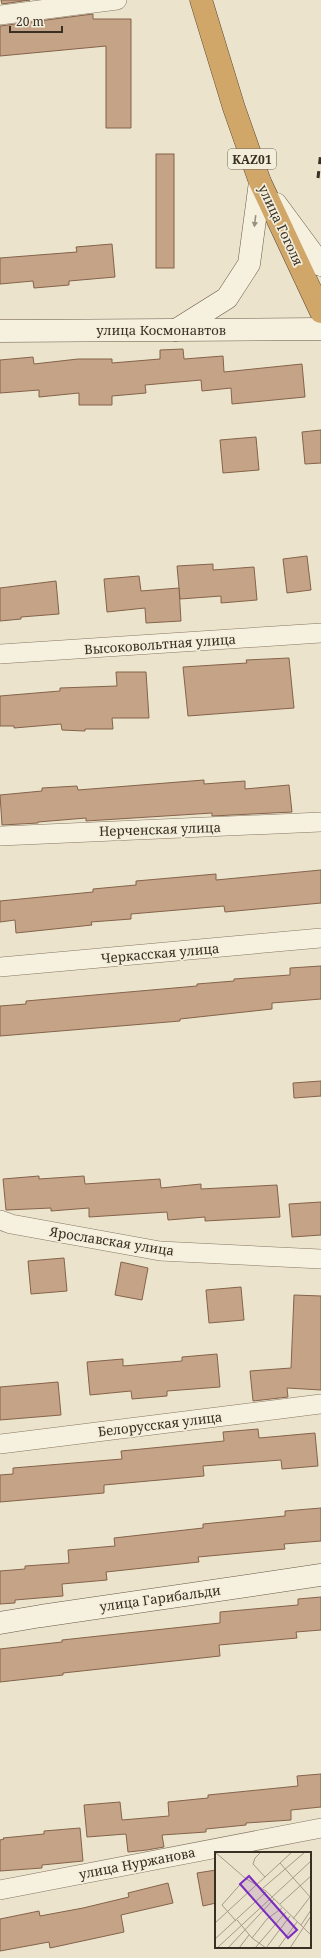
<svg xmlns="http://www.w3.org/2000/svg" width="321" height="1958" font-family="'Noto Serif',serif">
<rect width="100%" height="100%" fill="#ebe3cc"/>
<g fill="#c5a387" stroke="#84634a">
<polygon points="1,0 30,0 2,4"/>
<polygon points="93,14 93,19 131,19 131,128 106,128 106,46 0,56 0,26"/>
<rect x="156" y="154" width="18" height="114"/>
<polygon points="112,244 115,277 69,281 69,285 34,288 33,281 0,284 0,258 77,252 76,247"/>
<polygon points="183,349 184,359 223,356 224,372 302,364 305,397 232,404 231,388 202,391 201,380 145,385 146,393 112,396 112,405 79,405 79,393 39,397 39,390 0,393 0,360 33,357 34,364 78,359 112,359 112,363 160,359 160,350"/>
<polygon points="321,430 321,463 305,464 302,432"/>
<polygon points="256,437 259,470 223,473 220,440"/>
<polygon points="307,556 311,590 287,593 283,559"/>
<polygon points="213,564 213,570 254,567 257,600 221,603 221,596 180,599 177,566"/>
<polygon points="139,576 141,591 179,588 181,621 146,623 145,608 107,612 104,579"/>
<polygon points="56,581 59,614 21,617 21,619 0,621 0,588"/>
<polygon points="289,658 294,708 188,716 183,667 247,663 246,660"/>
<polygon points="116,672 146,672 149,718 112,718 113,729 85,729 85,731 62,730 61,724 14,728 14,726 0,726 0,696 60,691 60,688 117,686"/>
<polygon points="204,780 204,784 245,781 245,789 289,785 292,812 212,816 212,813 86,821 86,818 38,822 38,823 2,825 0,795 42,791 42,788 77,786 78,790"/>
<polygon points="321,870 321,903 225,912 224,906 131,914 131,919 91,922 92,925 16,933 15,920 0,922 0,901 93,892 93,889 136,885 136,881 216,874 216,880"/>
<polygon points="321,966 321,999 272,1003 272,1009 180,1019 180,1021 0,1036 0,1006 26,1004 26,1001 197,986 197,984 234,981 234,979 290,975 290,968"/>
<polygon points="321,1081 321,1096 294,1098 293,1083"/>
<polygon points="39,1176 39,1179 84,1176 85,1184 160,1179 161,1188 201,1184 201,1189 277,1185 280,1217 205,1221 205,1217 168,1220 167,1212 89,1217 89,1208 51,1211 51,1208 6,1210 3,1179"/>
<polygon points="321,1202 321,1235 292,1237 289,1204"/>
<polygon points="64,1258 67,1291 31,1294 28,1261"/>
<polygon points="121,1262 148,1268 142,1300 115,1295"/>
<polygon points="241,1287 244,1320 209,1323 206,1290"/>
<polygon points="294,1295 321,1296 321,1390 287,1388 288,1397 253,1401 250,1371 291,1368"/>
<polygon points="217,1354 220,1387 167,1391 167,1396 132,1399 131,1391 90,1395 87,1362 123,1359 123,1366 182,1361 182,1357"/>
<polygon points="58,1382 61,1415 0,1420 0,1387"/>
<polygon points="258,1429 259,1438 315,1433 318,1466 282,1469 281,1460 203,1466 204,1476 104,1485 104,1493 0,1502 0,1475 13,1474 13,1468 122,1459 121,1451 224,1441 223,1432"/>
<polygon points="321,1508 321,1541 284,1544 285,1549 198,1557 199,1562 106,1572 107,1580 62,1584 63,1596 15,1600 15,1603 0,1604 0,1571 25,1569 25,1566 69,1563 68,1550 115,1546 114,1538 203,1528 203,1524 285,1516 285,1511"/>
<polygon points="321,1597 321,1630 296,1632 297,1638 219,1645 220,1656 63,1673 63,1675 0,1682 0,1649 62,1642 62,1640 220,1623 220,1612 298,1605 298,1599"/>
<polygon points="321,1774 321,1807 291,1810 291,1820 246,1823 246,1825 206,1829 206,1832 162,1835 164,1847 147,1850 128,1852 126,1834 87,1837 84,1805 120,1802 122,1820 169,1816 168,1802 208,1798 208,1795 298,1786 297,1776"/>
<polygon points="80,1828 83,1861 42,1865 42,1868 0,1871 0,1840 4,1839 3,1838 44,1834 44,1831"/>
<polygon points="216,1870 216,1903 203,1906 197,1873"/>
<polygon points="168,1883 173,1903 121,1915 124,1932 50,1948 49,1942 0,1951 0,1919 39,1911 40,1916 83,1908 129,1897 128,1893"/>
</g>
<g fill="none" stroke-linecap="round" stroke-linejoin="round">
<defs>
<g id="street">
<polyline points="0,15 117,0"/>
<polyline points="0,654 321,633"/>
<polyline points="0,836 321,822"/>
<polyline points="0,967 321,938"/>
<polyline points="0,1220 11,1224 160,1251 321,1259"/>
<polyline points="0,1444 321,1404"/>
<polyline points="0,1890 321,1828"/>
</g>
<g id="secondary">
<polyline points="276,204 321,265"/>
<polyline points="176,330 227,298 249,264 260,182"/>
<polyline points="0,331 321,329"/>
<polyline points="0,1623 41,1616 321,1575"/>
</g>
<polyline id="highway" points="201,0 234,108 260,182 321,312"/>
</defs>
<use href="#street" stroke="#877762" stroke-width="20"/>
<use href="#secondary" stroke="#695845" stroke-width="23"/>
<use href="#highway" stroke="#564635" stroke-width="23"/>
<use href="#street" stroke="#f6f0df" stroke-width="19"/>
<use href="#secondary" stroke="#f6f0df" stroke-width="22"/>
<use href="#highway" stroke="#d0a768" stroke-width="22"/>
<polyline stroke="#392f23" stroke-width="3" stroke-dasharray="7 7" stroke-linecap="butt" points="318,178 321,151"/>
</g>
<defs><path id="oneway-solid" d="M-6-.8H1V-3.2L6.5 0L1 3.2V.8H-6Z"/></defs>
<use fill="#989081" href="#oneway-solid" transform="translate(255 221) rotate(97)"/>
<g text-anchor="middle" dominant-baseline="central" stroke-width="3.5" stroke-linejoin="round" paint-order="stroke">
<rect fill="#f3eddb" stroke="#71685a" stroke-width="1" x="228" y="149" width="48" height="20" rx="3"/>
<g font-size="12" font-weight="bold" fill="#392f23">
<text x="252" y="159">KАZ01</text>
</g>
<g font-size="13" fill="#392f23" stroke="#f3eddb">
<text transform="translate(281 225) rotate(65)">улица Гоголя</text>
<text x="161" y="330">улица Космонавтов</text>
<text transform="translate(160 644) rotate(-4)">Высоковольтная улица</text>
<text transform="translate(160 829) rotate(-2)">Нерченская улица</text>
<text transform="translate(160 953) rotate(-5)">Черкасская улица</text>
<text transform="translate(112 1241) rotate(9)">Ярославская улица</text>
<text transform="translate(160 1424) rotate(-7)">Белорусская улица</text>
<text transform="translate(160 1598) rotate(-8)">улица Гарибальди</text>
<text transform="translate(137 1863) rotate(-11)">улица Нуржанова</text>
</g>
</g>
<g transform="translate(215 1852)">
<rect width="96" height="96" fill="#ebe3cc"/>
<path fill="none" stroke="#a49b88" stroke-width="1" d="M0 0 30 26 51 39 96 83M46 0 40 6 38 12 50 25M65 11 96 46M48 36 90 0M65 52 96 24M78 67 95 45M22 68 37 86 51 96M21 69 7 53 30 27M0 71 77 0M86 73 96 58M37 86 52 67 67 56M0 87 51 40M2 96 96 9M13 96 59 47M24 96 34 83M40 96 71 60M51 96 75 64M63 96 82 70M75 96 96 64"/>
<path fill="#7b2cbf" fill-opacity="0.15" stroke="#7b2cbf" stroke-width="2" d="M34 24 82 78 73 86 25 32Z"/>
<rect width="96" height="96" fill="none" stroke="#392f23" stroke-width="2"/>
</g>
<path d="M10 26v6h52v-6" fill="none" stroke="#392f23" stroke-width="2"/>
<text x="16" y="26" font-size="12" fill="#392f23" stroke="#f3eddb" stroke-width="3" paint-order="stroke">20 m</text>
</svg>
